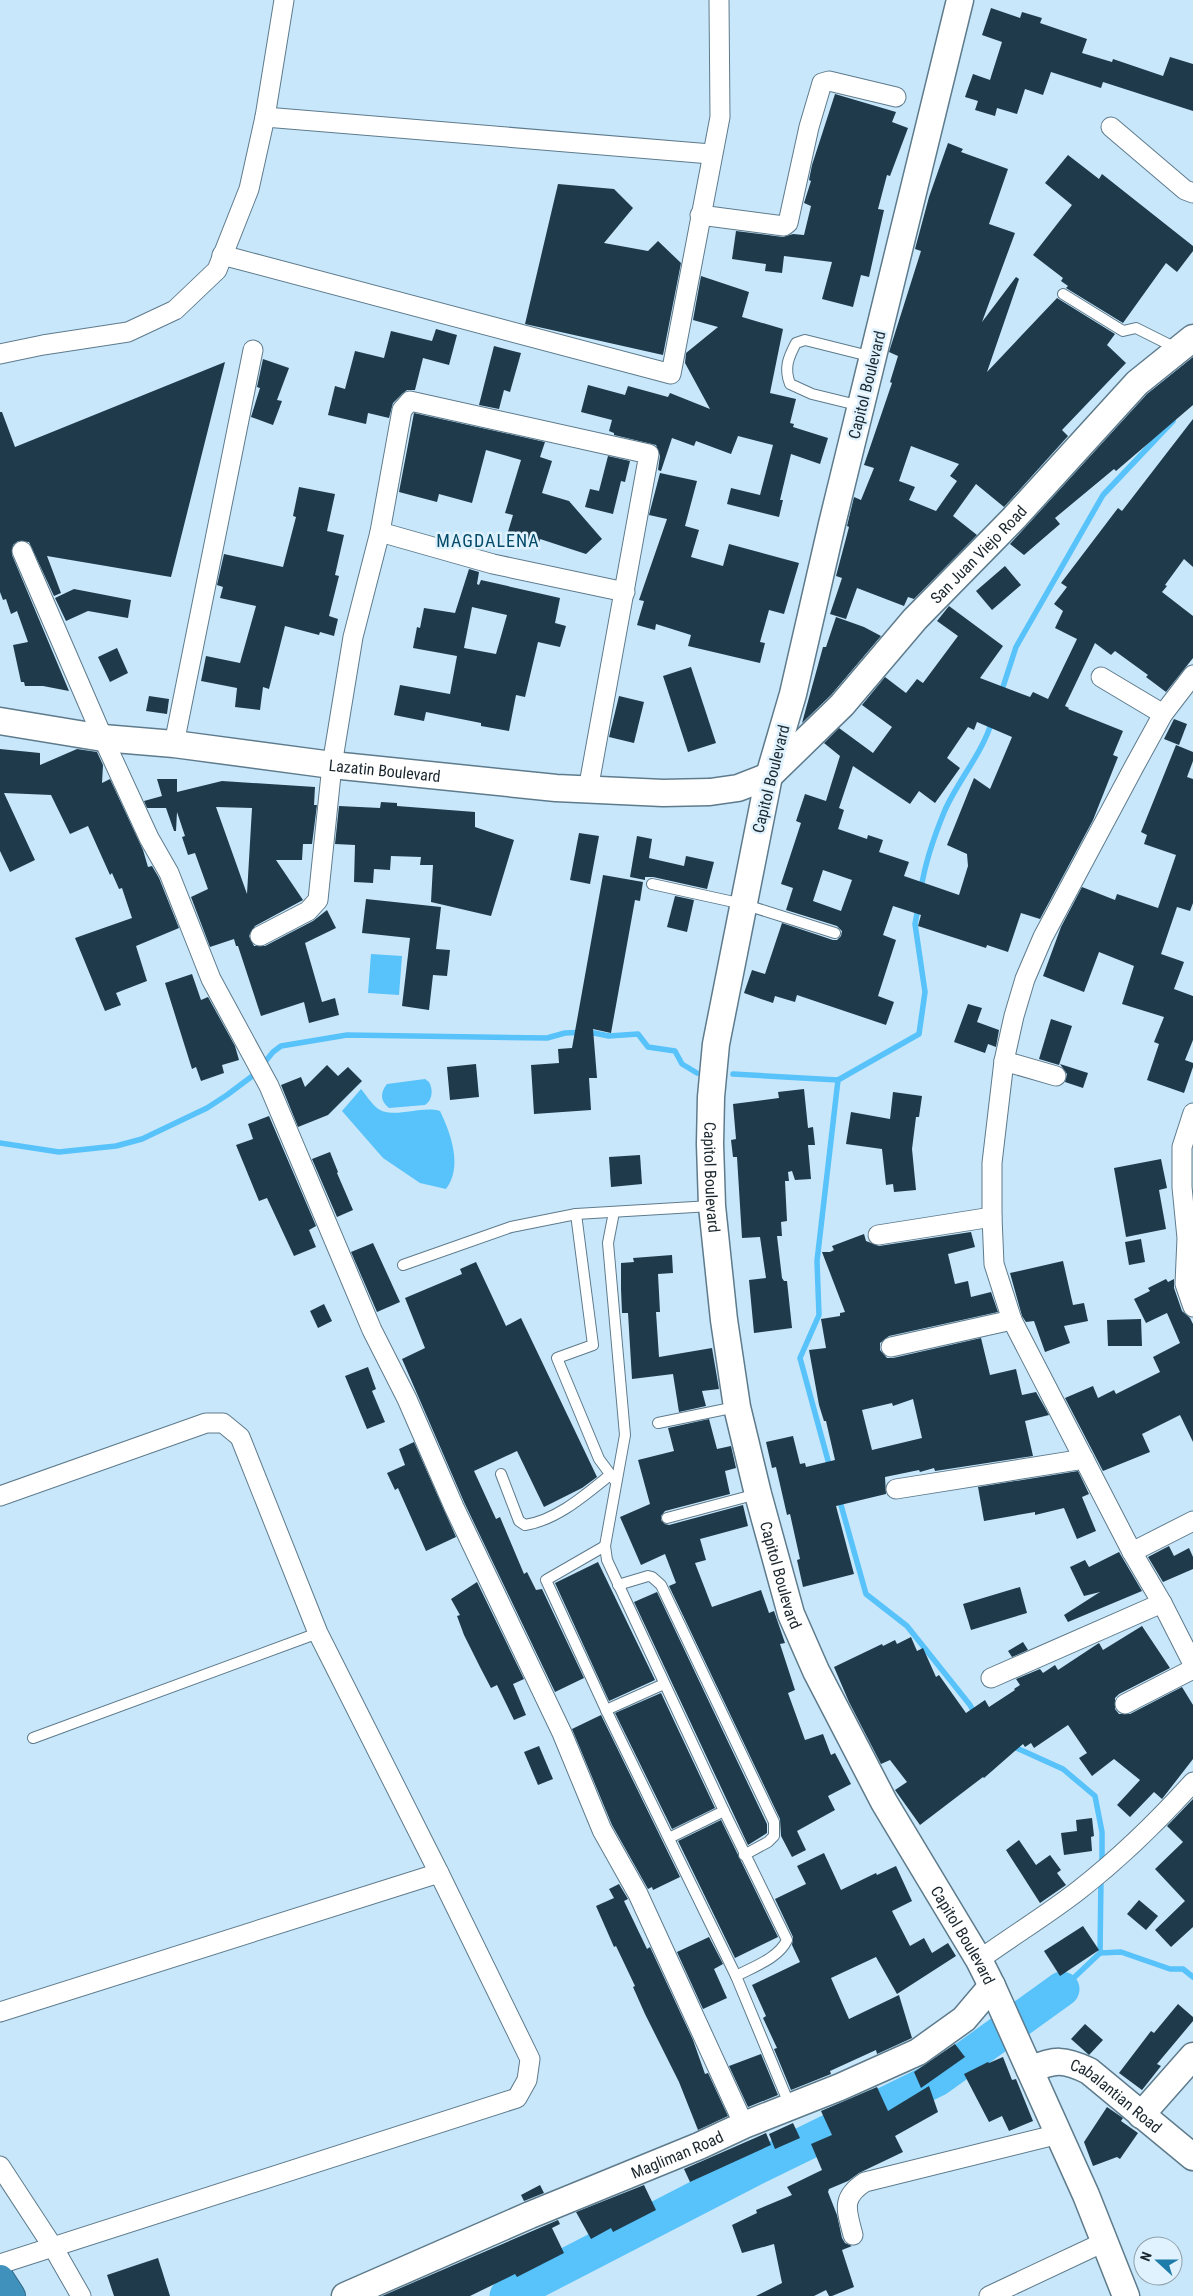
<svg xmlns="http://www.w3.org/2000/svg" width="1193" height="2296" font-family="'Roboto Condensed',sans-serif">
<rect width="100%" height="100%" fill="#c8e7fb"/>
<g fill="#58c2fa">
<polygon points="371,954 402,956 399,995 368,993"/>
<path d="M425 1079 429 1082C433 1089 433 1100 425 1105L389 1108C380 1101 380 1093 387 1084Z"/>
<path d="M361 1089C366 1095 371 1103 377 1108 392 1120 421 1105 440 1111 451 1134 463 1167 446 1189L420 1183 383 1158 342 1111Z"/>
</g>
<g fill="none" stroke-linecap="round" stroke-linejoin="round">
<g stroke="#58c2fa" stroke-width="5.5">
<polyline points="1001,693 1016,647 1103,495 1173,421"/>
<path d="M921 889C925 863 935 834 945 810 959 779 982 754 992 721"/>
<polyline points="733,1074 838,1080"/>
<polyline points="0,1143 59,1152 116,1146 142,1139 207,1108 227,1095 255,1074 273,1052 281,1046 347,1035 547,1038 565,1033 589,1032 609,1036 638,1034 648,1047 675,1051 682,1064 697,1073"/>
<polyline points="830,1468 800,1358 819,1315 817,1261 838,1080 919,1034 925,992 915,924 918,908"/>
<polyline points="839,1498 866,1594 907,1626 970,1705 975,1714"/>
<polyline points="1012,1746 1063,1769 1095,1796 1102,1832 1102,1866"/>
<polyline points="1100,1953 1101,1878"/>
<polyline points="1062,1989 1100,1953 1121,1952 1170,1969 1183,1969 1193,1977"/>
</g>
<polyline stroke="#58c2fa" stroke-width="35" points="507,2296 757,2167 937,2079 1062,1989"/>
</g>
<g fill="#1f3a4a" fill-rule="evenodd">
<polygon points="991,8 1020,18 1022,12 1042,18 1040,23 1087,39 1082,53 1112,62 1113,59 1163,76 1170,57 1193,64 1193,111 1103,82 1101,88 1051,72 1043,95 1025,89 1017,114 997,108 995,116 975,110 978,101 965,97 973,74 990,80 1002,42 982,35"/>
<polygon points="835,94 896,112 892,122 908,128 890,176 887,175 878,209 884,210 869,277 861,275 853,307 822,299 832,262 784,256 782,273 765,271 766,264 732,259 736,231 783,237 793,234 804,235 811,206 804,203 811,181 809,180 812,165"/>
<path d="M948 143 963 149 961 152 1008 169 989 224 1015 233 982 322 1016 277 1019 279 987 372 1057 298 1115 334 1107 345 1126 363 1062 430 1068 436 1004 507 976 484 953 516 977 535 914 599 908 597 904 606 857 588 846 619 830 614 842 578 836 576 849 527 847 526 854 497 861 500 874 468 864 465 892 383 890 382 898 356 889 352 921 251 915 249 929 197ZM911 446 959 464 950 476 957 481 936 511 909 500 915 487 899 481Z"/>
<polygon points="1068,155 1099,179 1102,174 1193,246 1193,251 1177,272 1166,263 1123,323 1066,288 1068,286 1061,281 1063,278 1033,255 1072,205 1045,183"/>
<polygon points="558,184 614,189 633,208 604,243 648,251 658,241 681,263 663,355 525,324"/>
<polygon points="701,276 749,292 742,317 783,329 770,393 796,399 790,423 794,424 793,427 828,438 820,464 791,454 780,500 783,500 779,517 727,504 731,488 760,495 773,445 738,436 731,454 696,441 694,446 672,438 661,471 658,470 660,456 656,445 614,435 614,433 609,431 612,420 581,412 588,385 625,395 628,386 668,397 670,393 710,409 685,363 686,353 718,327 693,320"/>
<polygon points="436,329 457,335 449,365 423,358 415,390 407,390 402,394 393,403 389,418 368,413 366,424 328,415 335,386 345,389 355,351 384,358 391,331 432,341"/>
<polygon points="494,346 521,353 510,392 504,390 499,409 479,405"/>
<polygon points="1193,357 1193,405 1116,471 1114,469 1055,518 1060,524 1024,555 1010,544 1147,394"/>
<polygon points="263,359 289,368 277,400 282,401 273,425 251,417 260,388 257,387"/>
<polygon points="225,362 171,577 47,556 61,593 54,596 29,542 18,541 13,545 12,555 69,691 43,686 25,686 24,682 21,682 13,645 28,642 17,611 11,614 6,599 3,600 0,592 0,412 2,412 15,447"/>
<polygon points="414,413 545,442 540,457 552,461 542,493 569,501 602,539 586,554 540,539 538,546 507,535 513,515 505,513 521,460 486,450 472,503 439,494 437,502 399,492"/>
<path d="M1193 419V567L1184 559 1165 585 1167 586 1162 592 1193 616V658L1166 692 1146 677 1148 675 1115 651 1111 655 1095 643 1065 706 1069 708 1068 709 1123 731 1113 755 1118 757 1093 820 1040 919 1021 913 1008 952 987 945 986 948 918 926 921 915 893 906 883 935 896 940 878 996 894 1002 886 1025 797 995 795 1002 775 996 773 1003 744 993 752 970 765 974 782 923 833 940H837L841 936 842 931 837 926 786 910 793 888 781 884 801 823 796 821 805 794 826 801 840 756 824 743 839 728 873 753 892 727 862 705 885 677 906 693 917 679 923 683 958 636 937 621 949 606 1003 646 980 678 1030 697 1033 692 1048 699 1077 639 1055 628 1063 611 1054 604 1067 587 1061 583 1118 508 1122 511ZM977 722 1012 737 990 789 974 778 947 845 967 854 968 866 959 895 904 876 909 862 879 852 883 840 868 835 867 839 838 829 844 810 839 808 853 766 910 804 919 791 935 803 960 768 947 758 968 727 974 730ZM823 870 852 880 841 911 813 901Z"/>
<polygon points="608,456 630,461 625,482 621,481 613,514 585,507 590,489 599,491"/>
<polygon points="660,473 697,481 685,526 699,530 691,557 723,566 729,544 799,563 784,614 769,610 760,642 765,643 760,663 688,646 691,635 656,624 655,630 637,625 644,601 639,600 667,519 649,515"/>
<polygon points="299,487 335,494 327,531 344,535 335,575 339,576 329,616 338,619 334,636 320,632 319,635 285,626 269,689 263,687 260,710 235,707 237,688 201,681 206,656 240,663 256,606 220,598 223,587 217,585 224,554 283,567 296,517 293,516"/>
<polygon points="1005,566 1021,585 992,610 976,591"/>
<path d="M469 569 479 572 477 584 479 585 481 580 560 598 555 623 566 626 560 647 538 642 525 697 516 695 509 731 481 726V723L426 712 424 721 394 715 400 685 450 694 457 656 413 648 417 627 420 628 424 608 455 613ZM472 607 507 615 496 654 464 648Z"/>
<polygon points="74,589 131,600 128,618 88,611 66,621 55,598"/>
<polygon points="836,617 864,627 881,636 831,695 802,723 823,647 826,647"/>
<polygon points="117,648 128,673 110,682 98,657"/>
<polygon points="691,667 716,743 688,752 663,676"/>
<polygon points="149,696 169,699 167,714 146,711"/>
<polygon points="619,696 644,702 634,743 609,737"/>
<polygon points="1174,719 1187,724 1179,745 1164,739"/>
<polygon points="1176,745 1193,752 1193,761 1187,777 1193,779 1193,903 1190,911 1177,907 1161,954 1184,962 1174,989 1193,996 1193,1040 1185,1060 1193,1063 1193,1067 1184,1093 1147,1080 1159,1044 1154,1042 1164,1017 1122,1004 1134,966 1099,952 1084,992 1043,976 1061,927 1082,887 1115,900 1117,894 1158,908 1176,855 1144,844 1147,835 1141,832"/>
<polygon points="0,749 40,753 40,765 77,749 97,752 103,765 102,783 110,779 143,850 148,867 152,866 159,878 179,928 136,946 147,981 116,993 121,1005 105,1011 75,938 132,918 122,888 119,889 112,873 110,875 88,826 70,834 51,795 4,793 35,860 10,872 0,851"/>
<path d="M157 779H177V792L222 781 315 787 314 805H317L312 844H303L302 860H276L303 900 255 926 249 936 254 946H265L313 921 327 910 336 928 305 943 322 1002 335 998 339 1015 309 1023 304 1002 261 1016 238 946H236L234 939 210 947 191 897 208 889 195 853 188 855 182 837 185 836 177 812 176 831H174L166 808H147L144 801 162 796ZM216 807 252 808 247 894Z"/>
<polygon points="381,802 397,803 397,806 475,812 475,827 514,840 491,916 431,902 433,865 420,865 421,857 391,856 390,870 374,869 373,883 354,882 355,845 335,844 339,806 380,808"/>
<polygon points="579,833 599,836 590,884 570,880"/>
<polygon points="637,836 652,839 649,858 684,866 686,856 714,862 707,889 653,877 645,877 645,880 630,877"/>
<polygon points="603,875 643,882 640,901 635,900 611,1033 593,1029 597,1078 589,1078 591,1110 534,1114 531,1065 559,1063 558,1049 572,1048"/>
<polygon points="675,896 694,900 687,932 667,927"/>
<polygon points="366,899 441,907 436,949 450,950 447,976 433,975 429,1010 402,1006 410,938 362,933"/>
<polygon points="192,974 201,1000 208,997 235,1046 239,1060 222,1065 224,1073 201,1081 196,1067 192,1069 165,983"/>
<polygon points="968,1004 982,1008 977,1022 999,1030 996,1047 988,1044 985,1053 954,1042"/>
<polygon points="1051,1019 1072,1026 1059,1065 1039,1059"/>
<polygon points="476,1064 479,1097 450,1100 447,1067"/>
<polygon points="1060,1064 1088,1073 1083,1088 1065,1082 1067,1074"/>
<polygon points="327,1065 338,1076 348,1067 362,1081 328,1115 298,1127 281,1085 301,1077 305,1087"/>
<polygon points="804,1089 808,1128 813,1127 815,1145 808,1145 811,1179 795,1180 792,1171 788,1172 789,1181 785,1181 787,1221 781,1222 782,1236 777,1236 782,1278 784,1281 787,1281 792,1328 754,1333 749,1280 766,1278 760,1237 742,1238 737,1157 733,1157 731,1140 736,1139 733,1104 779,1098 778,1092"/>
<polygon points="893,1092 922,1096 919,1117 916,1117 912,1149 916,1190 894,1192 893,1184 886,1185 882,1149 846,1144 851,1112 890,1119"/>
<polygon points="269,1116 316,1226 309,1230 316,1247 294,1256 267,1198 259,1201 236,1145 253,1139 248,1124"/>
<polygon points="330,1152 338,1172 337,1173 353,1210 337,1217 312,1159"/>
<polygon points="640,1155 642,1184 611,1187 609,1157"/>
<polygon points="1161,1159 1167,1188 1159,1190 1166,1229 1126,1237 1114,1168"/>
<path d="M971 1232 975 1247 948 1254 955 1284 968 1281 971 1297 991 1292 998 1312 889 1336 880 1343V1350L887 1358H893L981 1338 990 1375 1016 1369 1022 1395 1036 1392 1049 1415 1025 1421 1033 1456 935 1471 934 1468 920 1472 919 1470 885 1477 886 1494 836 1506 854 1574 803 1587 797 1560 800 1559 790 1514 787 1515 776 1467 772 1468 766 1442 793 1436 800 1464 805 1463 806 1467 835 1460 826 1421H824L819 1405 809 1350 826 1348 821 1319 840 1316V1313L845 1312 822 1252H830L834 1250 832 1246 864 1234 866 1241 879 1246ZM913 1399 922 1438 872 1450 862 1410 892 1403 893 1406Z"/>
<polygon points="1141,1239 1145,1262 1129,1265 1125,1242"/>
<polygon points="373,1243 400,1302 377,1312 351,1252"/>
<polygon points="672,1255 673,1273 658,1274 660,1312 656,1312 659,1357 712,1348 719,1389 702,1391 706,1406 679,1412 673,1374 632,1379 628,1313 622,1313 621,1289 621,1263 634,1262 633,1258"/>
<polygon points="1063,1261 1073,1305 1084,1303 1088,1321 1064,1326 1070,1343 1045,1352 1034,1321 1026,1322 1022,1316 1010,1273"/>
<polygon points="476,1262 506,1326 521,1318 597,1477 582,1488 544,1507 517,1451 474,1471 496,1519 500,1517 524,1574 527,1572 536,1590 542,1589 584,1678 555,1692 464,1502 402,1359 425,1348 405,1298 462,1274 460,1269"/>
<polygon points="1166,1279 1168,1282 1174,1279 1174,1288 1182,1311 1190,1318 1193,1324 1193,1442 1180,1415 1142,1434 1150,1452 1103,1471 1065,1398 1093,1386 1098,1398 1114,1390 1116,1394 1160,1372 1153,1357 1180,1343 1167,1313 1146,1323 1134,1299 1150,1291 1148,1288"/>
<polygon points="324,1304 332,1321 318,1328 310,1311"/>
<polygon points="1141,1319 1142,1346 1108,1346 1107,1320"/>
<polygon points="368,1367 376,1389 372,1391 385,1422 367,1429 345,1376"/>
<polygon points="709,1419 717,1449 731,1446 736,1468 725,1471 730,1494 665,1511 661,1516 661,1520 665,1524 669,1525 743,1505 748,1526 700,1539 706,1560 695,1563 712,1607 761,1590 769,1613 774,1611 785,1643 780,1644 795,1690 788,1693 805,1740 823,1734 831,1755 835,1753 851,1784 828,1796 835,1810 797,1831 806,1850 792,1857 781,1836 780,1819 669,1586 676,1583 665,1554 641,1565 620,1517 650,1504 638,1460 674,1451 668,1428"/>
<polygon points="414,1442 456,1537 426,1551 398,1488 395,1490 387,1473 405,1465 399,1449"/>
<polygon points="1078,1471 1089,1494 1082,1497 1096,1531 1077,1539 1064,1508 1035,1515 1035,1512 984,1521 978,1487"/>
<polygon points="1169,1546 1174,1556 1189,1548 1193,1557 1193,1569 1163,1582 1148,1557"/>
<polygon points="1119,1552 1142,1591 1068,1622 1064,1615 1100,1592 1084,1596 1070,1567 1085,1560 1089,1567"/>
<polygon points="598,1562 655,1680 609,1701 555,1583"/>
<polygon points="477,1582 524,1679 513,1684 526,1715 514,1720 497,1685 491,1688 481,1669 464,1635 457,1616 460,1615 451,1599"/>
<polygon points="1020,1587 1027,1613 971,1630 963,1604"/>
<polygon points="657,1592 767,1824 767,1833 748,1845 634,1602"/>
<polygon points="1142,1626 1170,1668 1119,1694 1115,1698 1115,1709 1119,1714 1130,1714 1182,1687 1193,1705 1193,1759 1162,1799 1154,1792 1130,1817 1117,1805 1140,1780 1114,1759 1092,1776 1079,1758 1087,1753 1068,1725 1034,1748 1031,1743 1025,1747 1023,1744 984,1778 983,1777 920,1825 895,1790 907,1782 890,1760 881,1764 849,1702 834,1667 882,1644 883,1646 895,1640 897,1644 911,1637 917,1651 923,1648 936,1677 939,1675 966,1713 985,1700 989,1707 1015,1690 1014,1689 1020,1685 1016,1679 1040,1669 1043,1673 1055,1665 1058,1670 1099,1643 1103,1650"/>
<polygon points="1023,1642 1028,1650 1012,1657 1008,1651"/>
<polygon points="661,1693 715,1808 672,1829 615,1713"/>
<polygon points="601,1715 680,1877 653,1890 652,1887 648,1889 612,1825 572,1729"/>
<polygon points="539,1746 553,1779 538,1785 524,1752"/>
<polygon points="1193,1799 1193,1927 1171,1947 1155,1930 1185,1901 1155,1869 1183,1842 1167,1826"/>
<polygon points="1092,1818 1094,1836 1091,1837 1092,1851 1064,1855 1061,1833 1077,1831 1076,1820"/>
<polygon points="721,1820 778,1937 735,1958 678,1841"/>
<polygon points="1019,1840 1036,1865 1050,1855 1061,1870 1057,1873 1066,1885 1040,1903 1006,1850"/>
<polygon points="824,1853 841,1890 876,1873 877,1875 896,1866 912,1901 892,1911 910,1946 924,1938 932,1953 948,1943 956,1956 897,1994 876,1957 831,1978 849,2019 899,1995 912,2038 877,2054 876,2050 830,2071 831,2074 791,2090 774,2049 777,2048 763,2018 766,2016 752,1985 800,1962 792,1945 793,1937 775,1899 806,1884 797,1866"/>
<polygon points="619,1884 628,1899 624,1901 647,1949 650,1947 693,2040 705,2074 708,2073 728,2116 698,2130 679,2082 645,2014 633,1987 635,1986 616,1946 614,1947 596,1906 614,1898 609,1889"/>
<polygon points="1139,1900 1158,1916 1146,1930 1127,1914"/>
<polygon points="1083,1926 1099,1950 1060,1976 1044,1951"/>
<polygon points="709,1937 723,1964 714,1969 727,1998 703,2009 677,1952"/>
<polygon points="1178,2004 1193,2017 1193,2021 1157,2064 1161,2066 1142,2090 1119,2073 1151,2031 1154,2033"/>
<polygon points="1085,2024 1103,2040 1089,2055 1071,2039"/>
<polygon points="955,2044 965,2057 921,2088 914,2072"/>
<polygon points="761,2054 778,2095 748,2107 729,2066"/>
<polygon points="1003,2057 1012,2080 1016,2079 1033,2121 1009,2131 1002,2116 989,2122 964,2074 988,2062 989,2063"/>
<polygon points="929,2086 938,2112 895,2136 903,2152 859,2173 848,2181 829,2189 828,2192 837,2215 842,2238 845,2243 852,2246 842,2250 854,2287 832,2296 829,2296 826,2290 814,2296 756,2296 782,2283 774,2244 742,2253 732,2225 757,2213 756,2210 792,2195 787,2187 822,2170 811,2144 832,2135 821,2111 877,2087 888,2111"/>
<polygon points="1107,2107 1123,2118 1121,2121 1138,2133 1120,2159 1117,2157 1093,2166 1084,2142"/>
<polygon points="793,2123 800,2138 775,2149 769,2134"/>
<polygon points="766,2133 771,2145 690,2182 684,2169"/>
<polygon points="540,2185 544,2193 524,2201 521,2195"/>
<polygon points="644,2185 656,2210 613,2232 611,2228 591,2239 576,2212"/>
<polygon points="558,2220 560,2224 552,2228 564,2253 517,2277 515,2274 470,2296 382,2296"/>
<polygon points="158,2258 170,2296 114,2296 107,2275"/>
</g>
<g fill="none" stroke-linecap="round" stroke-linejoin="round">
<defs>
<g id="lane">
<polyline points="1063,294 1123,331 1136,328 1178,349"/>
<path d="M861 406 812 394 790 384C784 368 788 358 796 343L805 340 873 357"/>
<polyline points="652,884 743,904 835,933"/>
<path d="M614 1212 608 1243 625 1435 605 1546 607 1560 724 1811 787 1940C779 1958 753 1967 736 1976L790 2106"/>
<polyline points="576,1214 593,1345 557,1358 599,1459 616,1482"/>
<polyline points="403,1265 511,1227 576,1214 711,1206"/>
<polyline points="658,1423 736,1407"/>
<path d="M501 1474 519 1521 525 1525C557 1520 585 1495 610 1475"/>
<polyline points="667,1518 757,1494"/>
<polyline points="605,1546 546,1580 606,1710 736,1976"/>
<polyline points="618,1585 648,1576 652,1577 661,1585 774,1822 774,1836 768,1842 744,1855"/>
<polyline points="606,1710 664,1684"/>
<polyline points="33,1738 318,1633"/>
<polyline points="669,1838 724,1811"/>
</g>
<g id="street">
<polyline points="265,117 711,154"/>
<polyline points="1111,127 1185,190 1193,193"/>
<polyline points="700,215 784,226 788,223 809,127 822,83 829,81 896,97"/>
<polyline points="222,255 671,374 720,117 719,0"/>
<polyline points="0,354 43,345 128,332 175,310 217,270 249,189 265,117 284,0"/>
<polyline points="380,532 493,564 625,592"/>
<polyline points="22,551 103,738 149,838 169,873 211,979 269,1086 372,1330 407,1399 454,1507 562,1733 602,1830 638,1894 744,2125"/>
<polyline points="1193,675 1163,714 1135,765 1043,937 1025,979 1014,1016 1004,1061 992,1163 992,1217 994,1264 1012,1320 1132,1552 1162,1603 1193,1664"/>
<polyline points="1101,677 1163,714"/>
<polyline points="174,744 253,350"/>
<polyline points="260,936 308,911 318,900 332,765 353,637 380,532 402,410 410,401 649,454 588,790"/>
<polyline points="1004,1061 1056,1076"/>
<polyline points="1193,1113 1182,1147 1182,1187 1187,1238 1185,1284 1193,1307"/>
<polyline points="878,1235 992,1217"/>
<polyline points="891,1347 1012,1320"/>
<polyline points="896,1489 1084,1459"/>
<polyline points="0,1496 206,1423 223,1423 240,1437 318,1633 439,1873 530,2059 527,2080 517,2098 0,2264"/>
<polyline points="1132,1552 1193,1521"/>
<polyline points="991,1678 1162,1603"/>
<polyline points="1125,1704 1193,1669"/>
<path d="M979 1960C1012 1936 1047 1915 1079 1890 1121 1857 1158 1821 1193 1782"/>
<polyline points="0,2012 439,1873"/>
<polyline points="0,2166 53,2247 81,2296"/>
<path d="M853 2235C847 2211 840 2198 865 2182L1059 2134"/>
<polyline points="989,2296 1104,2242"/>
</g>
<g id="secondary">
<path id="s1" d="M960 0 832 524 793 694 769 776 716 1044 711 1097 710 1144 712 1206 724 1320 737 1407 758 1494 791 1614 816 1671 884 1802 979 1960 992 1986 1086 2195 1126 2296"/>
<path id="s2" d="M0 721 103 738 174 744 332 765 556 788 663 793 710 792 738 788 769 776 842 705 915 619 1014 518 1137 383 1193 338"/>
<path id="s3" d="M1030 2070C1055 2059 1064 2059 1089 2071L1193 2157"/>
<polyline points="1141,2115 1193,2056"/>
<path id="s4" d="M345 2296 530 2215 699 2146 744 2125 840 2087 918 2052 964 2019 992 1986"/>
</g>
<polyline id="highway" points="0,2279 11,2296"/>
</defs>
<use href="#lane" stroke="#5e7b8c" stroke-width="12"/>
<use href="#street" stroke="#5e7b8c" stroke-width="21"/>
<use href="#secondary" stroke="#5e7b8c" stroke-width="29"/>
<use href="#highway" stroke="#336d8b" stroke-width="30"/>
<use href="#lane" stroke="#fff" stroke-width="10"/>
<use href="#street" stroke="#fff" stroke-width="19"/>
<use href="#secondary" stroke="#fff" stroke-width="26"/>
<use href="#highway" stroke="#4092bd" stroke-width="28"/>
</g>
<g text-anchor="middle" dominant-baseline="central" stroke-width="5" stroke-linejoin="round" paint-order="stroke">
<g font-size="16" fill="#1b272e" stroke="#dff2fe">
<text transform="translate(867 385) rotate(-76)">Capitol Boulevard</text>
<text stroke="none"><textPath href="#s2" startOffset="1081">San Juan Viejo Road</textPath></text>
<text stroke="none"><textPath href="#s2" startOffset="388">Lazatin Boulevard</textPath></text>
<text transform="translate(771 779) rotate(-76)">Capitol Boulevard</text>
<text stroke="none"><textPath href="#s1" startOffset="1206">Capitol Boulevard</textPath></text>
<text stroke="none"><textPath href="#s1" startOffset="1611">Capitol Boulevard</textPath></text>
<text stroke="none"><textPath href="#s1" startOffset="2016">Capitol Boulevard</textPath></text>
<text stroke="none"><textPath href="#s3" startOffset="98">Cabalantian Road</textPath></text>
<text stroke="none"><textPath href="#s4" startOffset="361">Magliman Road</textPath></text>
</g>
<g font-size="18" letter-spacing="1" fill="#064c6a" stroke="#dff2fe">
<text x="488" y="540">MAGDALENA</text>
</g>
</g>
<g transform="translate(1158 2261) rotate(291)"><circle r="24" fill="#dff2fe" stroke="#91a1ab"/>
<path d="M0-4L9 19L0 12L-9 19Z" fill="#1d7ca9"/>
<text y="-8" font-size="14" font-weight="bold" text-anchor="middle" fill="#1b272e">N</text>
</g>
</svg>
